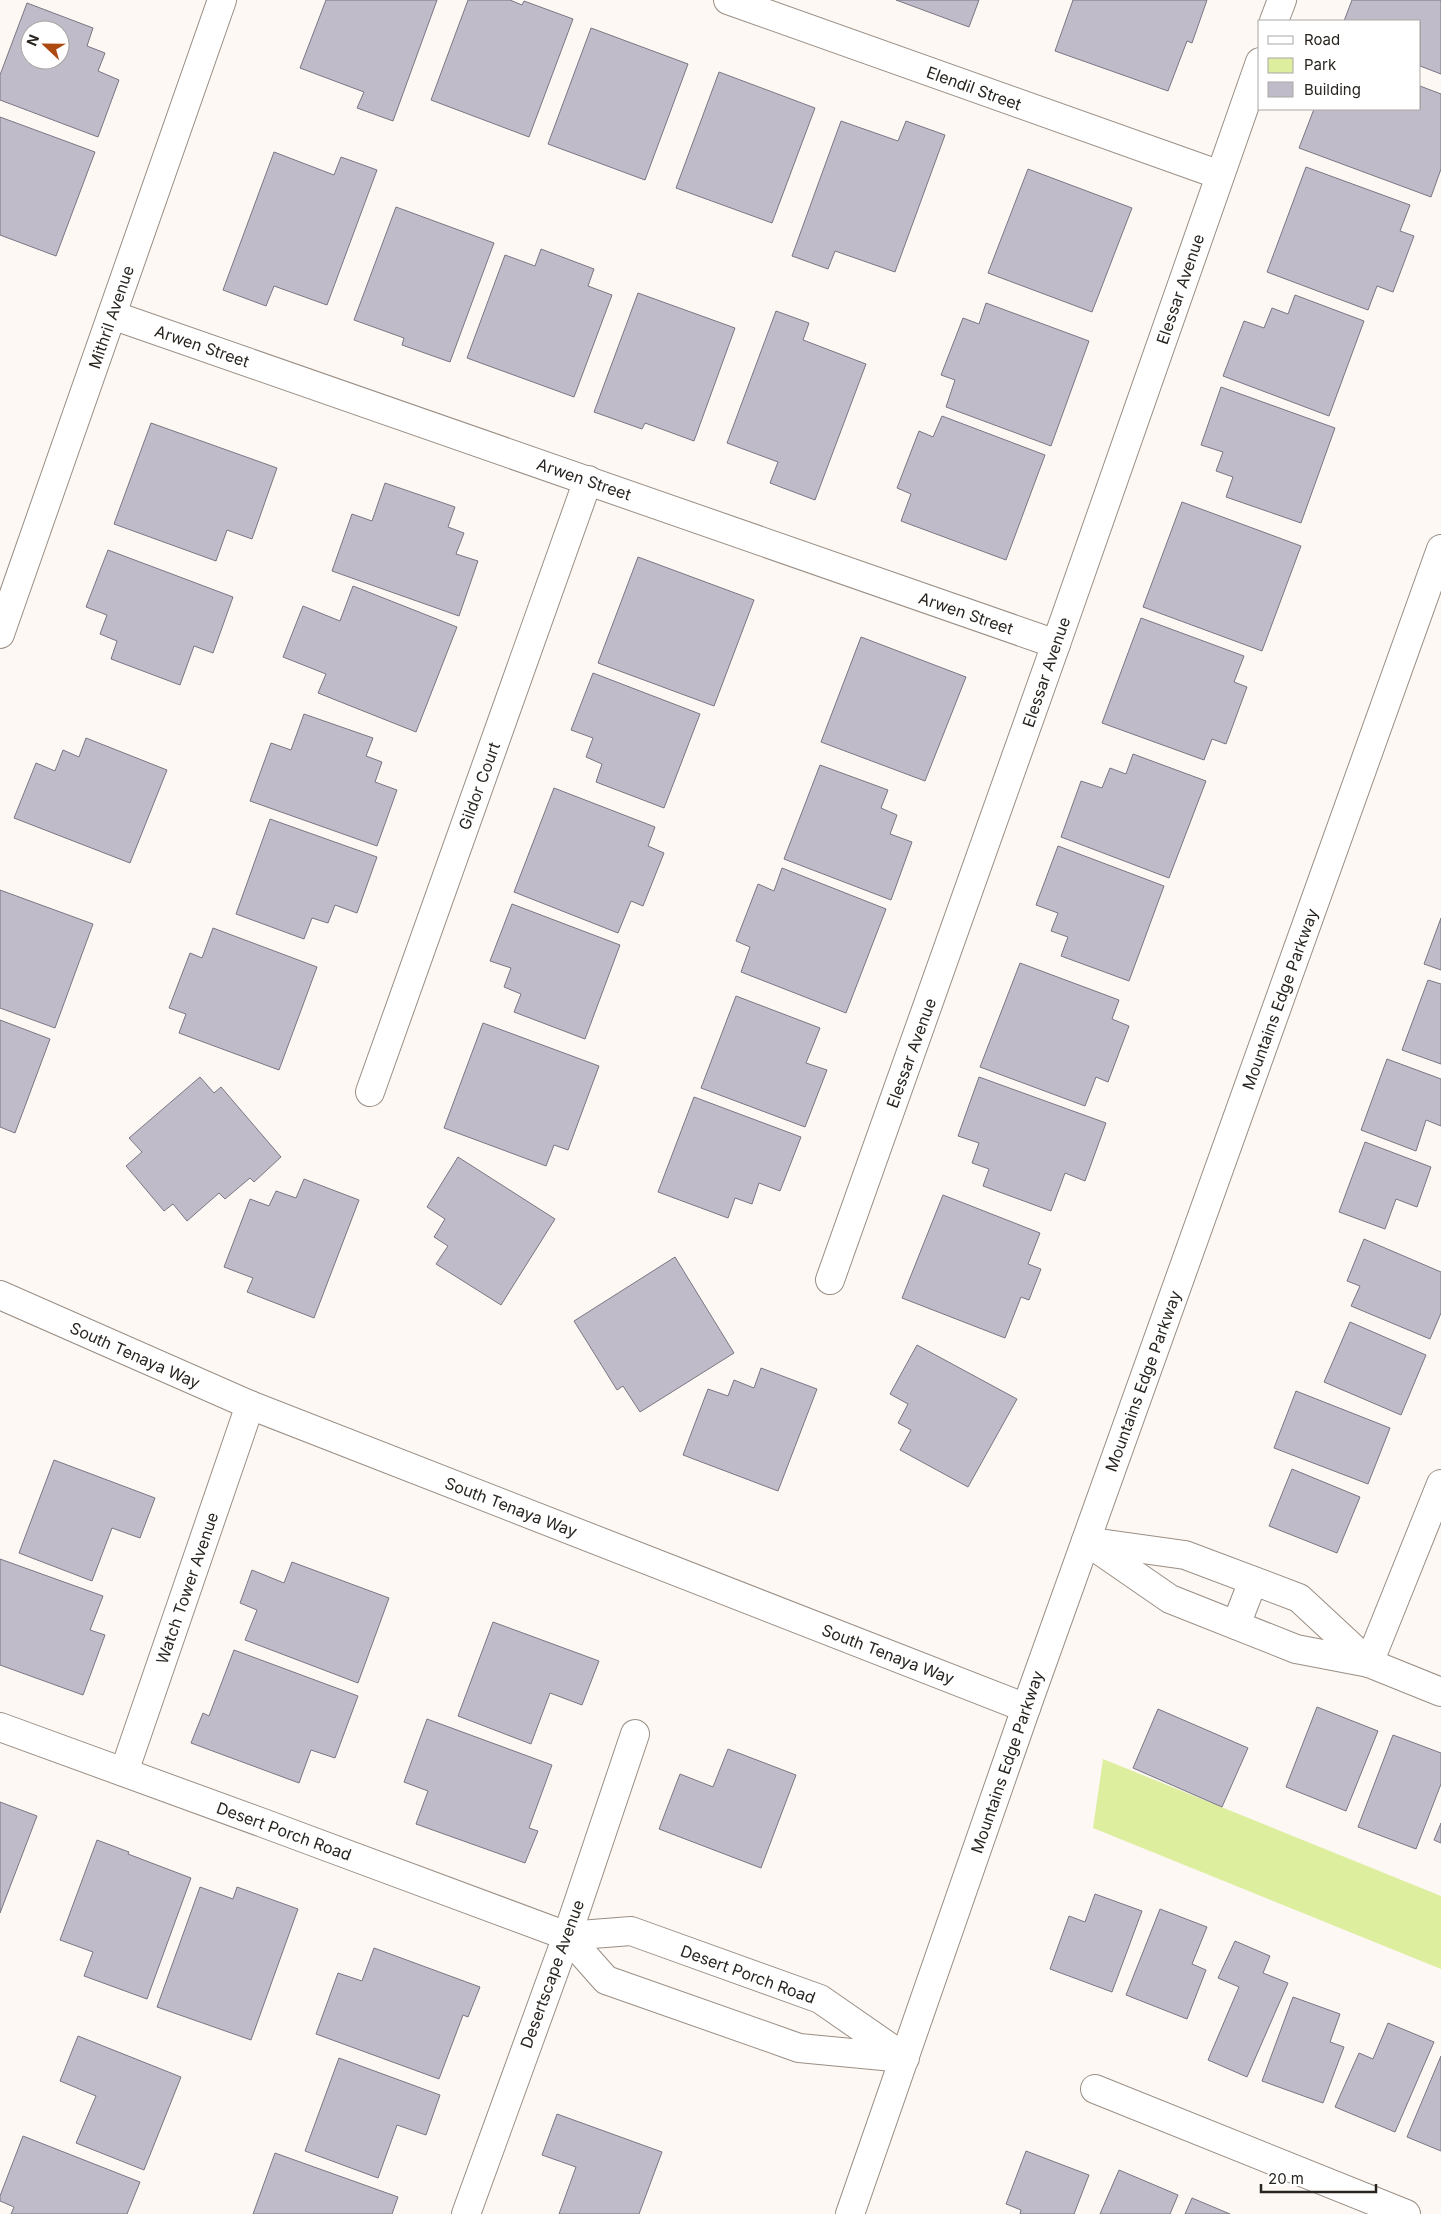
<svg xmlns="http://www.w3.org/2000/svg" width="1441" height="2214" font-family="Inter,sans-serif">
<rect width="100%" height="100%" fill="#fdf8f4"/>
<polygon fill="#deee9f" points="1103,1759 1441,1896 1441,1969 1093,1828"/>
<g fill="#c0bbc9" stroke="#7a7683" fill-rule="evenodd">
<polygon points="326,0 437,0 393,121 357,108 364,92 300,68"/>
<polygon points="468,0 510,0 522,5 524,1 573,19 529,137 431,100"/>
<polygon points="896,0 979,0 969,27"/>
<polygon points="1073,0 1207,0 1192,43 1187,41 1168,91 1055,51"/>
<polygon points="1352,0 1441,0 1441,74 1420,66 1420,21 1344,21"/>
<path d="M27 3 93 28 87 46 105 53 98 71 119 80 98 137 0 100V75ZM30 30H60V60H30Z"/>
<polygon points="591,28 688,64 645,180 548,144"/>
<polygon points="719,72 815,108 772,223 676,188"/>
<polygon points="1420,86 1441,94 1441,169 1431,197 1299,148 1314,109 1420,109"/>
<polygon points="0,117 95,152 56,256 0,235"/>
<polygon points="841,121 898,141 906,121 945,135 895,272 835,251 828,269 792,256"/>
<polygon points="274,152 334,175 341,157 377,170 327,305 274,286 266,306 223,290"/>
<polygon points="1306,167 1410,205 1400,231 1414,236 1393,292 1377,286 1368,310 1267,272"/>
<polygon points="1028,169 1132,208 1092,312 988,273"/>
<polygon points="396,207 494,243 450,362 402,345 404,338 354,320"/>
<polygon points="541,249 594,269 588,286 612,295 574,397 467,358 505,255 535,266"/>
<polygon points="638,293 735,328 694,441 645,423 642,429 594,412"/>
<polygon points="1295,295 1364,321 1329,416 1223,376 1244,321 1264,328 1272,308 1288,314"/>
<polygon points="986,303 1089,341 1051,446 946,407 955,380 941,375 963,318 979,324"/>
<polygon points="776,311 809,323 803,340 866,364 815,500 770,483 778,462 727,443"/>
<polygon points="1221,387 1335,428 1301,523 1226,497 1233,477 1216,471 1223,452 1201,445"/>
<polygon points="942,416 1045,455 1006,560 901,521 911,494 897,488 919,431 933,437"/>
<polygon points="151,423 277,468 252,539 227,530 216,561 114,524"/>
<polygon points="385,483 455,507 448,527 464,533 456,554 478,561 459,616 332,571 352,514 372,521"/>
<polygon points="1182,502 1301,546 1262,651 1143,607"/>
<polygon points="108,550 233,597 213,653 194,646 180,685 111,659 117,641 100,634 107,615 86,607"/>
<polygon points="638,557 754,600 714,706 598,663"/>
<polygon points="353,586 457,627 416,732 318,693 326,674 283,657 303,606 340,621"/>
<polygon points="1141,618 1244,656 1234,682 1247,687 1226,744 1212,739 1204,760 1102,723"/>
<polygon points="861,637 966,677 925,781 821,742"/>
<polygon points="593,673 700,714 664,808 596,782 602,764 586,757 593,738 571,730"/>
<polygon points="304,714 373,738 366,756 382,762 375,782 397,790 377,846 250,801 271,743 291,750"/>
<polygon points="86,738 167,770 130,863 14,818 36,763 55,771 63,750 79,757"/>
<polygon points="1133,754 1206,781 1169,878 1061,837 1081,781 1102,788 1110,768 1126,774"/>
<polygon points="820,765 888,790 881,808 897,815 890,834 912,842 891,900 784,859"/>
<polygon points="554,788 655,827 648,846 664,853 643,906 631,901 618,933 514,892"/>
<polygon points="270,819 377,857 357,913 335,905 328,923 312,918 304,939 236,914"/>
<polygon points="1058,846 1164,886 1129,981 1061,956 1068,937 1051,931 1058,913 1036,905"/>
<polygon points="782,868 886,909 846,1013 741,972 750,947 736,941 758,884 774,891"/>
<polygon points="0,890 93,924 55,1028 0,1008"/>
<polygon points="512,904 620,945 585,1039 514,1012 521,994 504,987 511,968 490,961"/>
<polygon points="1441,918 1441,970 1424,964"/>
<polygon points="213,928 317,967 279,1070 179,1033 186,1014 169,1008 190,953 202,958"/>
<polygon points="1020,963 1119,1000 1112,1019 1129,1026 1108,1082 1096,1077 1085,1106 980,1067"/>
<polygon points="1428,980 1441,984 1441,1064 1402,1050"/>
<polygon points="736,996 820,1028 806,1063 827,1070 805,1127 701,1088"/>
<polygon points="0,1020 50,1039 15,1133 0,1127"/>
<polygon points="483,1023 599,1066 568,1150 554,1145 546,1166 444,1128"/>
<polygon points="1387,1059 1441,1079 1441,1126 1426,1120 1416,1151 1361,1130"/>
<polygon points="200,1077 214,1093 221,1087 281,1157 254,1182 250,1178 225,1199 219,1193 187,1221 173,1204 164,1211 126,1166 142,1152 129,1138"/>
<polygon points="979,1077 1106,1123 1085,1181 1065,1173 1051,1211 983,1186 989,1169 972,1163 979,1143 958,1136"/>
<polygon points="694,1097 801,1137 780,1191 759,1183 752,1204 735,1198 728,1218 658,1192"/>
<polygon points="1365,1142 1431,1167 1417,1207 1396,1199 1385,1229 1339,1212"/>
<polygon points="458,1157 555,1219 501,1305 436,1264 448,1246 434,1237 445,1219 427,1207"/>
<polygon points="304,1179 359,1200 314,1318 247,1292 253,1278 224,1267 250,1199 269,1206 276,1191 296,1198"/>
<polygon points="943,1195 1040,1233 1028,1264 1041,1269 1029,1300 1021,1297 1005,1338 902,1298"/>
<polygon points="1364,1239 1441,1272 1441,1313 1430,1339 1351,1306 1360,1286 1347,1281"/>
<polygon points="675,1257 734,1353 640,1412 623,1386 617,1390 574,1321"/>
<polygon points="1350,1322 1426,1355 1401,1415 1324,1382"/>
<polygon points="917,1345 1017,1399 968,1487 900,1450 911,1430 898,1423 908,1404 890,1394"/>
<polygon points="761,1368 817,1389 778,1491 683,1455 708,1389 728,1396 734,1380 754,1388"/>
<polygon points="1296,1391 1390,1428 1368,1484 1274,1448"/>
<polygon points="54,1460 155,1498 140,1538 112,1528 92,1581 19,1553"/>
<polygon points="1292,1469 1360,1497 1337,1553 1269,1526"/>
<polygon points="0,1559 103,1596 90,1630 105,1635 83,1695 0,1665"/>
<polygon points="292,1562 389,1598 358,1683 245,1640 257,1610 240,1603 252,1570 284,1583"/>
<polygon points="493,1622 599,1661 582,1705 550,1693 531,1744 458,1716"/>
<polygon points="234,1650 358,1696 335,1758 311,1750 299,1783 191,1743 203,1713 209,1716"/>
<polygon points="1317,1707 1378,1731 1346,1811 1286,1787"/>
<polygon points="1158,1709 1248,1748 1222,1807 1133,1768"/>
<polygon points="427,1719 552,1765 529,1828 538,1831 525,1863 416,1824 428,1791 404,1782"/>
<polygon points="1393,1735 1441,1753 1441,1784 1416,1849 1358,1827"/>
<polygon points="728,1749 796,1775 761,1868 659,1829 680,1774 713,1787"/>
<polygon points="0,1802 37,1816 0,1913"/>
<polygon points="1441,1823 1441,1843 1434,1840"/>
<polygon points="97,1840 129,1852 128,1854 191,1878 147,1999 84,1976 93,1952 60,1940"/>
<polygon points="200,1887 233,1899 237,1887 298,1909 251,2040 157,2007"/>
<polygon points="1095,1894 1142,1911 1112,1992 1050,1969 1069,1916 1085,1922"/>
<polygon points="1160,1909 1207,1927 1192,1964 1206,1970 1187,2019 1126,1995"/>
<polygon points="1235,1941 1270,1956 1263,1973 1288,1983 1247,2077 1208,2060 1239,1987 1218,1978"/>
<polygon points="374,1948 480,1987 468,2017 463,2015 439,2079 316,2034 338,1973 362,1981"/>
<polygon points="1293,1997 1340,2014 1330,2042 1344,2047 1323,2103 1262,2081"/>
<polygon points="1388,2023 1434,2042 1395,2132 1335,2107 1359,2053 1373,2059"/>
<polygon points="78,2036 181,2077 144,2170 76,2143 96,2096 60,2081"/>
<polygon points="1441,2056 1441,2151 1407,2137"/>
<polygon points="339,2058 440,2095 426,2135 397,2125 378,2178 305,2151"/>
<polygon points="557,2114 662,2152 639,2214 559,2214 576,2167 542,2155"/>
<polygon points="23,2136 140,2182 127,2214 11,2214 14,2207 0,2201 0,2196"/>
<polygon points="1026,2151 1089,2175 1074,2214 1020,2214 1021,2210 1006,2204"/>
<polygon points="275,2153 398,2197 392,2214 253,2214"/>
<polygon points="1119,2170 1178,2195 1170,2214 1100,2214"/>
<polygon points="1192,2198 1230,2214 1185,2214"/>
</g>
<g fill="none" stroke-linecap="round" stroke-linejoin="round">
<defs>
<g id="minor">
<polyline points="728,0 1220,175"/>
<polyline points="1274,21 1282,0"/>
<polyline points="112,315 1056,644"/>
<polyline points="0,634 222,0"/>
<polyline points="370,1092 588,480"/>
<polyline points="830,1280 1056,644 1260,62"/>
<polyline points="0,1295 250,1405 1026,1708"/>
<polyline points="1086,1541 1170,1599 1296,1649 1369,1663 1441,1692"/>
<polyline points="1092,1542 1185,1555 1299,1598 1369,1663"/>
<polyline points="1236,1625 1253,1581"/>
<polyline points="1369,1663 1441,1484"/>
<polyline points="0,1727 263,1823 567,1936 631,1931 820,1999 905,2058"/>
<polyline points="124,1772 250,1405"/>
<polyline points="567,1936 606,1980 799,2048 904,2058"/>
<polyline points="1095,2089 1406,2214"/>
<polyline points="466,2214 567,1936 635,1734"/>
<polyline points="850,2214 1026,1708 1441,549"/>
</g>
</defs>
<use href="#minor" stroke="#9a8e84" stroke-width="30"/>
<use href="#minor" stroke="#fff" stroke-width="28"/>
</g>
<g text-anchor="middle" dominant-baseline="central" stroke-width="4" stroke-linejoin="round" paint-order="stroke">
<g font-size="16" fill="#28241f" stroke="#fff">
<text transform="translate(974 88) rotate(20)">Elendil Street</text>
<text transform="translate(1180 289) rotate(-71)">Elessar Avenue</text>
<text transform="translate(111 317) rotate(-71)">Mithril Avenue</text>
<text transform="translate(202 346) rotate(19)">Arwen Street</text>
<text transform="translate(584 479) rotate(19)">Arwen Street</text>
<text transform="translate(966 613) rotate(19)">Arwen Street</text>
<text transform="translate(1046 672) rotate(-71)">Elessar Avenue</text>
<text transform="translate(479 786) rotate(-70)">Gildor Court</text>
<text transform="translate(1280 999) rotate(-70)">Mountains Edge Parkway</text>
<text transform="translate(911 1053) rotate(-70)">Elessar Avenue</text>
<text transform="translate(135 1355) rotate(24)">South Tenaya Way</text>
<text transform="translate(1143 1381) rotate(-70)">Mountains Edge Parkway</text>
<text transform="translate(511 1507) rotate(21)">South Tenaya Way</text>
<text transform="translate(187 1588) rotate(-71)">Watch Tower Avenue</text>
<text transform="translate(888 1654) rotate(21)">South Tenaya Way</text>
<text transform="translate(1007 1762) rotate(-71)">Mountains Edge Parkway</text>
<text transform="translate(284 1831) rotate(20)">Desert Porch Road</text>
<text transform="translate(552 1974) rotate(-70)">Desertscape Avenue</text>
<text transform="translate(748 1974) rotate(20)">Desert Porch Road</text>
</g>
</g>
<rect x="1258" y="20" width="162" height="90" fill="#ffffff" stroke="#a9a7a5"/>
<rect x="1268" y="36" width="25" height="8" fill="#ffffff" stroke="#a9a7a5"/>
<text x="1304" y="45" font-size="15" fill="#28241f">Road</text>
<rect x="1268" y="58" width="25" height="15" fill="#deee9f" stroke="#a9a7a5"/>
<text x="1304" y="70" font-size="15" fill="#28241f">Park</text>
<rect x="1268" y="82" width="25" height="15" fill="#c0bbc9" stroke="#a9a7a5"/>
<text x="1304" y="95" font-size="15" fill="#28241f">Building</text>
<g transform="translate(45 45) rotate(292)"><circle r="24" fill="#ffffff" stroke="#a9a7a5"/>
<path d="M0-4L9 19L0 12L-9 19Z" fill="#ad4a12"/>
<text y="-8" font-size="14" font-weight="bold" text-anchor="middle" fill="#28241f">N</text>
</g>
<path d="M1261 2184v8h115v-8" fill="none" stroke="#28241f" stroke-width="2.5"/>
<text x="1268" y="2184" font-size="15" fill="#28241f" stroke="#ffffff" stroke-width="4" paint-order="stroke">20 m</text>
</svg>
